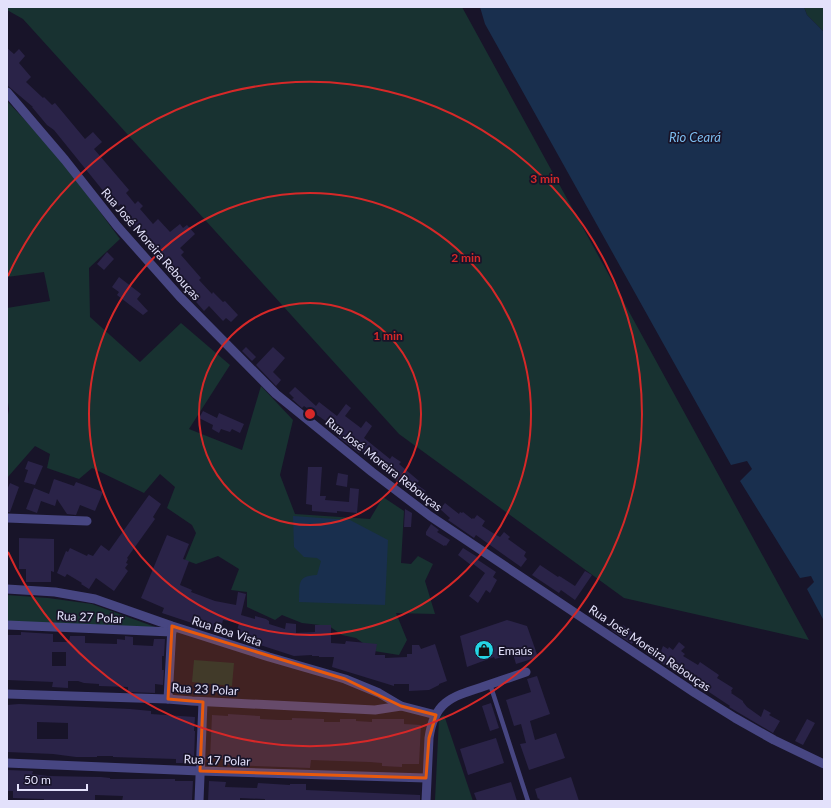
<svg xmlns="http://www.w3.org/2000/svg" width="831" height="808" font-family="Lato,sans-serif">
<rect width="100%" height="100%" fill="#181429"/>
<g fill="#183231">
<polygon points="7,7 462,7 809,640 624,598 399,434 23,19 7,10"/>
<polygon points="804,7 824,7 824,32 807,15"/>
<polygon points="7,101 58,155 120,239 89,268 90,317 140,362 181,323 230,365 189,429 242,450 261,386 293,420 280,475 295,514 370,519 383,497 404,511 401,563 411,564 418,556 433,564 425,581 435,614 396,613 407,640 399,655 374,651 356,638 342,635 329,626 302,623 282,615 275,620 247,607 247,592 231,590 239,569 218,556 196,564 185,560 196,533 192,525 167,508 175,487 160,474 144,493 92,468 79,479 47,468 50,454 35,446 7,478 7,420 9,409 7,396 7,308 50,301 44,272 7,277"/>
<polygon points="7,595 48,598 92,604 158,628 7,622"/>
<polygon points="194,660 234,663 232,686 192,682"/>
<polygon points="444,715 473,801 435,801 439,718"/>
</g>
<g fill="#192f4e">
<polygon points="480,7 804,7 807,15 824,32 824,621 807,589 814,582 811,576 800,578 740,481 752,469 747,461 731,465 485,24"/>
<path d="M293 516 350 520 388 540 385 605 299 602C300 584 296 576 317 575L321 561 317 558 304 557 294 547Z"/>
</g>
<g fill="#2a2348" fill-rule="evenodd">
<polygon points="7,48 14,54 19,49 25,56 19,63 31,77 26,82 43,98 44,97 52,105 55,103 85,139 93,132 102,142 94,149 129,190 126,193 135,204 138,201 143,206 140,209 153,224 158,219 170,232 180,224 183,228 187,225 195,234 180,248 184,252 181,255 201,278 199,280 212,294 213,292 223,302 225,301 238,315 231,322 226,318 223,321 209,306 204,311 163,264 164,263 136,233 137,232 133,227 134,225 129,220 132,217 121,204 119,206 115,202 113,203 54,130 47,125 32,107 33,107 7,85"/>
<polygon points="107,252 114,259 104,270 97,264"/>
<polygon points="119,277 141,294 137,299 148,311 143,315 117,295 119,292 112,287"/>
<polygon points="246,347 256,357 252,361 242,351"/>
<polygon points="273,347 285,358 273,372 281,380 276,386 256,365"/>
<polygon points="295,387 316,406 319,402 337,416 346,404 351,408 345,416 361,428 366,421 372,426 364,438 390,459 392,456 401,462 399,464 419,481 416,484 426,491 425,492 431,497 427,503 391,477 392,475 376,462 361,451 359,453 338,437 339,435 328,427 330,424 304,406 302,408 292,399 294,398 289,393"/>
<polygon points="203,411 217,418 219,413 244,424 240,433 232,429 230,432 221,429 219,433 212,429 213,425 199,418"/>
<polygon points="28,461 43,466 35,485 24,482 28,470 25,469"/>
<polygon points="308,467 322,467 320,496 326,496 325,500 349,502 350,488 359,489 357,513 337,511 337,513 312,511 312,505 306,504"/>
<polygon points="338,473 348,475 347,487 336,485"/>
<polygon points="54,479 74,486 76,482 103,492 95,511 80,505 76,515 67,514 57,499 55,506 41,501 37,513 26,509 34,488 49,494"/>
<polygon points="10,483 19,487 10,512 7,512 7,490"/>
<polygon points="149,495 161,504 153,517 155,519 127,558 128,559 126,563 128,564 125,568 128,571 114,591 96,578 89,589 81,584 82,583 67,574 65,577 57,573 66,551 68,552 70,548 87,556 88,554 93,556 101,545 109,551"/>
<polygon points="445,503 459,514 460,512 462,513 463,512 472,519 473,518 474,519 477,515 485,521 482,526 496,535 500,537 504,532 510,537 508,539 526,552 524,556 527,559 521,567 476,535 474,538 448,520 450,518 440,509"/>
<polygon points="405,509 412,513 411,527 404,527"/>
<polygon points="431,524 439,530 437,532 450,540 446,546 445,545 444,546 426,535 426,532"/>
<polygon points="167,535 189,544 183,559 189,561 180,585 192,590 191,592 215,601 236,605 238,592 246,594 241,615 255,619 255,616 266,619 269,621 269,624 285,629 286,623 296,624 296,633 315,632 315,625 331,625 331,643 345,644 346,641 377,644 375,655 385,655 385,658 407,657 407,654 412,654 412,645 419,645 421,649 435,644 447,681 439,684 439,685 429,690 409,691 409,684 394,684 394,686 332,667 334,657 319,657 319,656 312,656 312,655 294,656 245,640 245,636 236,634 239,623 223,620 222,624 214,623 213,630 162,613 164,608 141,598"/>
<polygon points="19,538 54,539 54,572 51,571 51,582 26,582 26,569 19,569"/>
<polygon points="463,548 479,558 478,560 496,572 493,577 497,580 490,593 486,590 478,603 469,596 485,573 472,563 471,565 458,555"/>
<polygon points="540,565 558,577 559,576 561,577 575,586 585,571 592,575 575,600 561,590 559,593 532,575"/>
<polygon points="507,620 527,626 538,657 516,664 513,654 495,659 494,657 467,667 460,636"/>
<polygon points="616,625 619,627 620,626 622,627 623,625 637,636 632,644 611,630"/>
<path d="M21 632 53 634V642H69L70 636H85V643L117 644V639L125 640V636L133 637V645L153 646 154 639H165L164 656H162V670H164L163 685 155 684V693L128 692V687L99 686V684L84 683 78 681H68V688L52 687 53 682 7 680V635H21ZM52 652H66V666H52Z"/>
<polygon points="679,642 685,647 681,651 685,654 683,656 698,665 700,662 719,675 717,678 733,688 731,691 732,692 731,693 743,701 743,702 747,707 761,717 764,709 771,713 769,715 780,721 773,733 729,707 730,706 694,682 693,684 682,676 681,676 646,653 650,645 661,651 663,646 668,649 669,647 673,650"/>
<polygon points="537,676 550,714 530,721 535,740 556,733 565,758 529,770 520,744 526,743 521,724 514,726 506,700 531,692 527,679"/>
<polygon points="491,703 499,728 490,731 482,706"/>
<path d="M19 704 130 709 151 711V714L195 717 194 731H195L194 760H189V763H176V759L113 757V756H97V757H76L53 754 7 752V705ZM37 722 68 723V739H37Z"/>
<polygon points="228,714 260,716 260,719 279,720 292,720 292,718 324,719 324,722 340,722 340,719 356,719 356,721 372,722 372,719 404,719 404,724 421,725 419,764 402,764 402,767 382,766 382,763 370,762 311,760 310,768 227,765 227,759 210,759 212,715 228,716"/>
<polygon points="807,719 815,723 803,745 795,741"/>
<polygon points="496,738 504,763 468,775 460,749"/>
<polygon points="7,770 33,771 32,774 48,776 101,777 110,778 110,779 175,779 175,781 193,781 192,801 122,801 123,796 95,795 95,801 44,801 44,799 13,798 13,791 7,791"/>
<polygon points="571,777 579,801 540,801 539,798 538,799 535,789"/>
<polygon points="209,781 226,782 225,787 257,788 258,783 290,785 290,784 306,784 306,790 420,795 420,801 265,801 265,799 240,798 240,801 208,801"/>
<polygon points="511,782 517,801 477,801 474,793"/>
</g>
<g fill="none" stroke-linecap="round" stroke-linejoin="round">
<polyline stroke="#474682" stroke-width="4.5" points="490,684 528,801"/>
<g stroke="#474682" stroke-width="9">
<polyline points="7,92 65,160 117,226 180,297 276,394 372,472 430,516 695,693 735,718 774,740 824,764"/>
<polyline points="7,518 87,521"/>
<polyline points="7,589 55,592 95,599 172,626 269,657 345,679 379,693 401,706 436,715"/>
<polyline points="7,625 172,632"/>
<polyline points="7,694 168,699 192,701 375,710 401,706"/>
<polyline points="168,699 172,627"/>
<polyline points="7,763 200,771 426,778"/>
<polyline points="199,801 203,702"/>
<path d="M426 801 429 738C434 702 451 697 482 687 497 682 511 677 526 672"/>
</g>
</g>
<path fill="#e8590c" fill-opacity="0.2" stroke="#e8590c" stroke-width="3" stroke-linejoin="round" d="M172 626 345 679 401 706 436 715 429 738 426 778 200 771 203 702 168 699Z"/>
<g fill="none" stroke="#d62828" stroke-width="2">
<circle cx="310" cy="414" r="111"/>
<circle cx="310" cy="414" r="221"/>
<path d="M8 276A332 332 0 1 1 8 552"/>
</g>
<defs>
<symbol id="shop-disc" viewBox="-11 -11 22 22"><circle r="9.5" fill="#25d4e3" stroke="#181429"/><path d="M-5-2.5h2.3a2.7 3.5 0 0 1 5.4 0H5L5.5 6h-11ZM-1.5-2.5h3a1.5 2.3 0 0 0-3 0Z" fill="#111"/></symbol>
</defs>
<g fill-rule="evenodd">
<use href="#shop-disc" x="473" y="639" width="22" height="22"/>
</g>
<g text-anchor="middle" dominant-baseline="central" stroke-width="3.5" stroke-linejoin="round" paint-order="stroke">
<g font-size="12" fill="#e3e1fb" stroke="#181429">
<text transform="translate(151 244) rotate(49)">Rua José Moreira Rebouças</text>
<text transform="translate(384 464) rotate(38)">Rua José Moreira Rebouças</text>
<text transform="translate(90 617) rotate(3)">Rua 27 Polar</text>
<text transform="translate(227 631) rotate(18)">Rua Boa Vista</text>
<text transform="translate(650 648) rotate(34)">Rua José Moreira Rebouças</text>
<text transform="translate(205 689) rotate(3)">Rua 23 Polar</text>
<text transform="translate(217 760) rotate(2)">Rua 17 Polar</text>
</g>
<g font-size="12" fill="#e3e1fb" stroke="#181429" text-anchor="start">
<text x="498" y="650">Emaús</text>
</g>
<g font-size="13" font-style="italic" fill="#7cbcee" stroke="#181429">
<text x="695" y="137">Rio Ceará</text>
</g>
</g>
<circle cx="310" cy="414" r="6" fill="#d62828" stroke="#181429" stroke-width="2"/>
<g font-size="12" text-anchor="middle" font-weight="bold" fill="#d62828" stroke="#181429" stroke-width="3.5" stroke-linejoin="round" paint-order="stroke">
<text x="545" y="183">3 min</text>
<text x="466" y="262">2 min</text>
<text x="388" y="340">1 min</text>
</g>
<rect width="831" height="808" fill="none" stroke="#e3e1fb" stroke-width="16"/>
<path d="M18 784v6h69v-6" fill="none" stroke="#e3e1fb" stroke-width="2"/>
<text x="24" y="784" font-size="12" fill="#e3e1fb" stroke="#181429" stroke-width="3" paint-order="stroke">50 m</text>
</svg>
